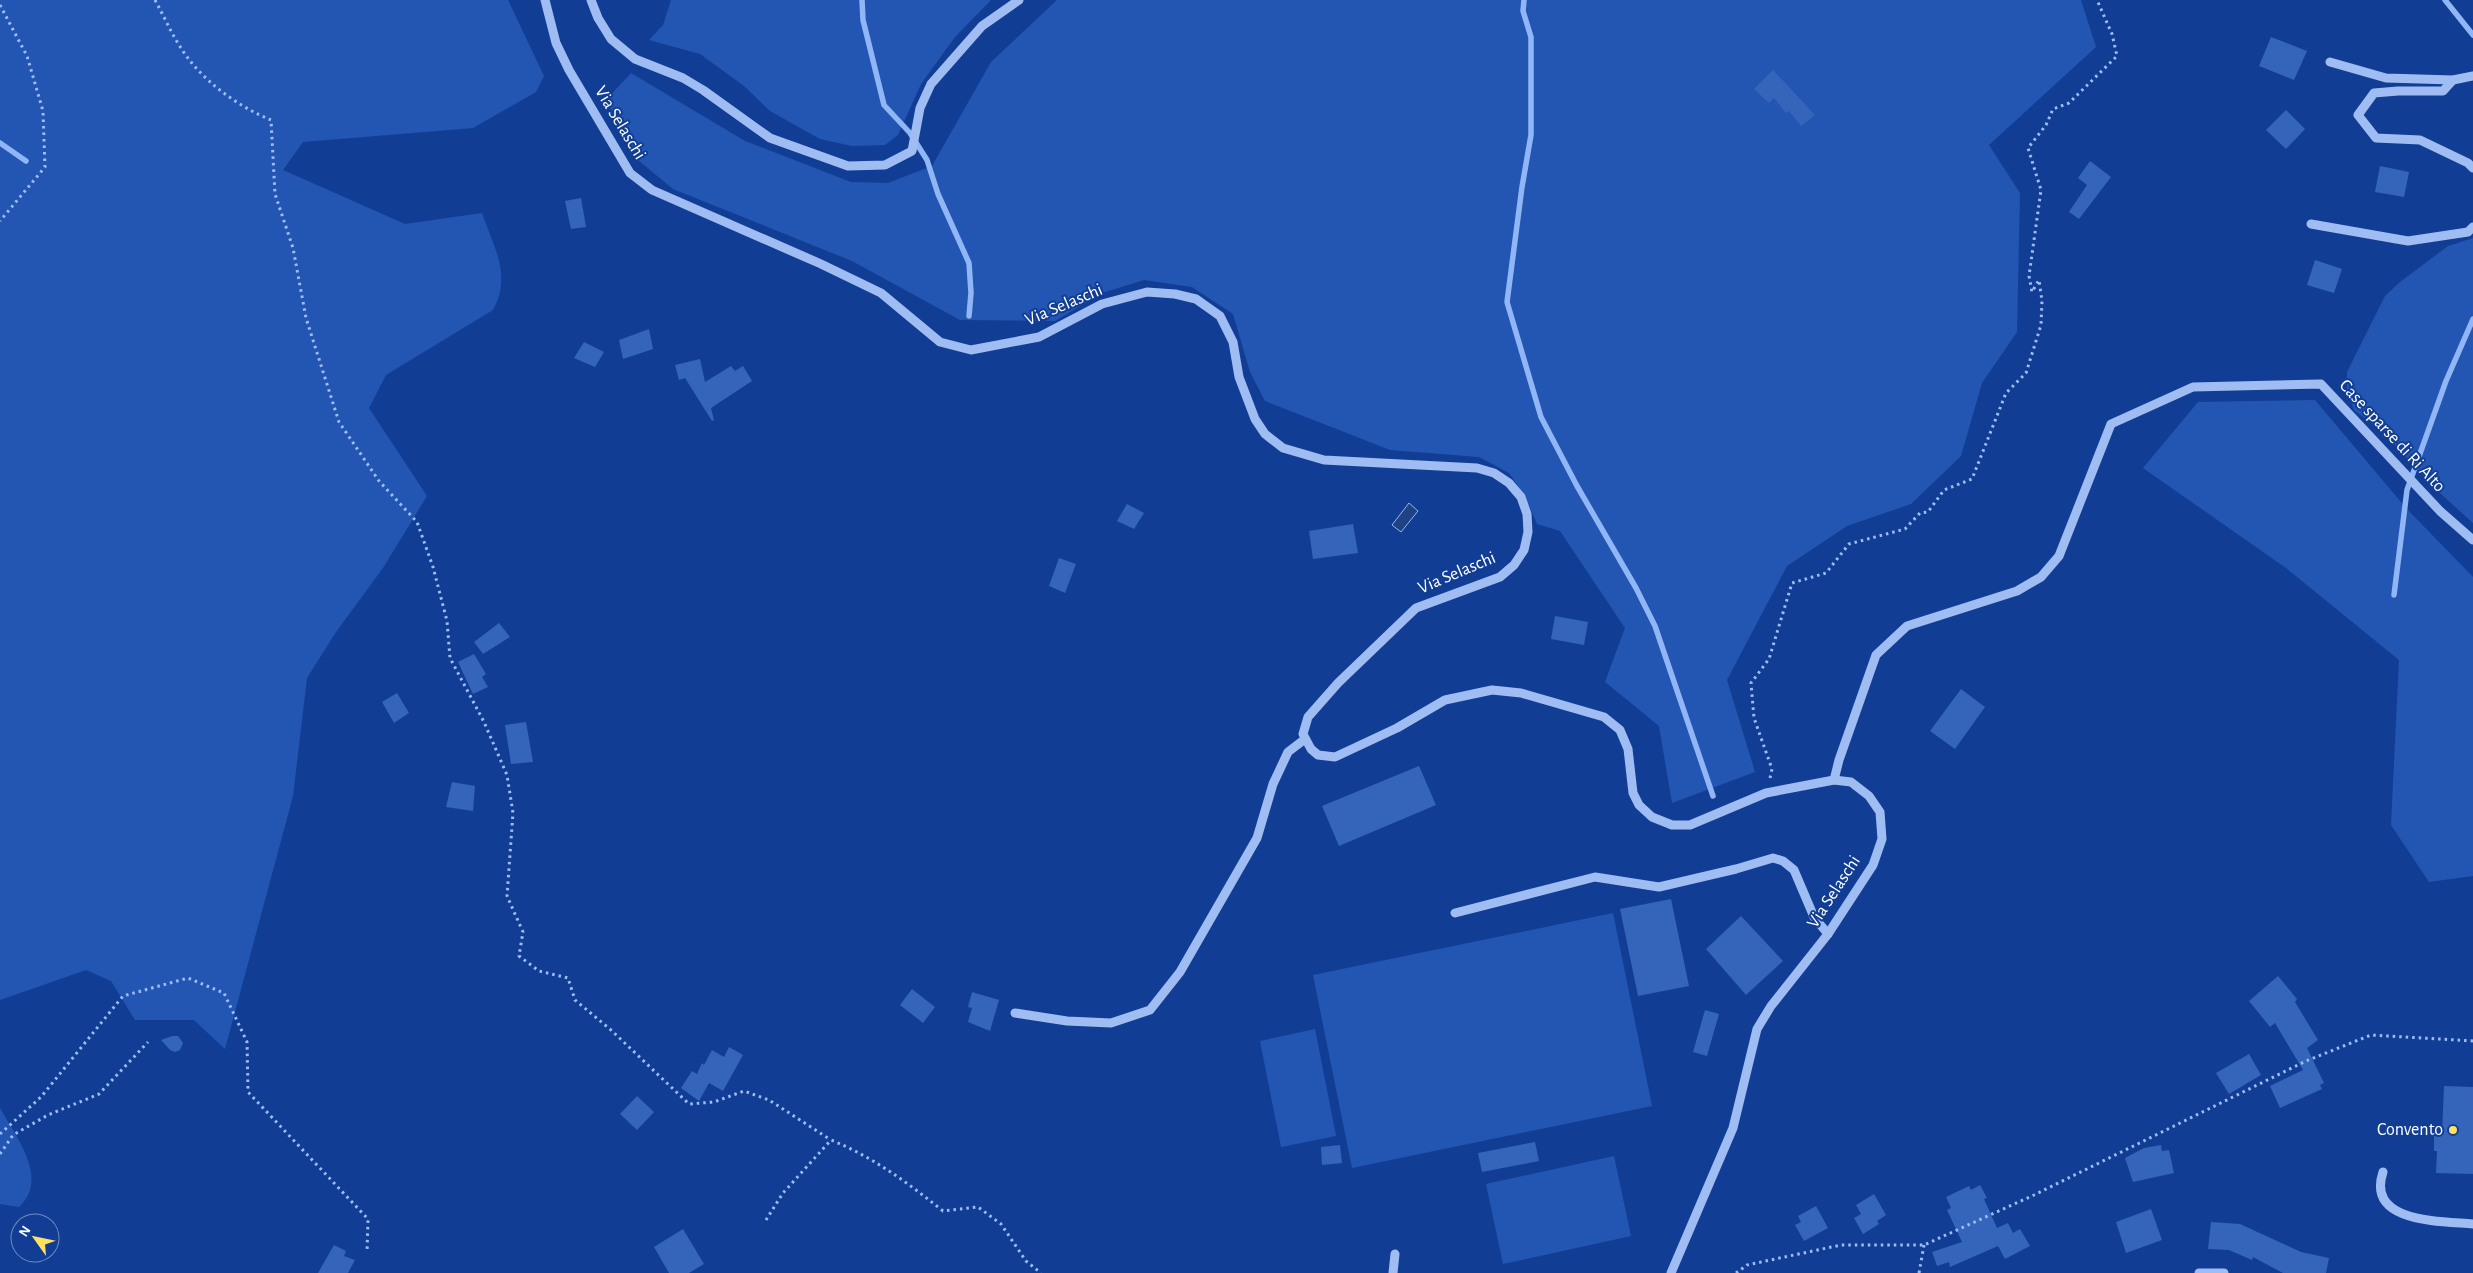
<svg xmlns="http://www.w3.org/2000/svg" width="2473" height="1273" font-family="'Alegreya Sans',sans-serif">
<rect width="100%" height="100%" fill="#113e94"/>
<g fill="#2356b3">
<path d="M0 0H508L544 76 536 92 473 128 303 142 283 170 405 224 482 213C494 248 512 275 493 310L386 375 369 408 427 496 383 568 336 632 307 678 293 796 225 1049 194 1020H135L111 981 86 970 0 1000Z"/>
<polygon points="671,0 991,0 955,37 921,84 898,135 885,145 852,146 820,139 770,111 744,86 700,54 649,40 663,25"/>
<polygon points="1057,0 2081,0 2096,47 1989,145 2020,193 2017,332 1982,383 1961,456 1911,504 1847,526 1787,566 1727,680 1755,772 1672,803 1659,726 1605,682 1625,628 1560,531 1537,524 1525,496 1509,473 1479,457 1390,450 1265,401 1250,372 1233,314 1192,287 1144,280 1102,293 1055,321 960,320 852,261 673,189 638,160 606,100 631,73 745,141 851,182 888,183 932,166 991,62"/>
<polygon points="2473,238 2473,523 2442,495 2381,431 2354,410 2347,391 2347,372 2385,296 2400,282 2448,246"/>
<polygon points="2315,400 2406,508 2473,577 2473,876 2429,882 2391,825 2399,660 2286,568 2143,468 2198,402"/>
<polygon points="1613,913 1652,1106 1352,1168 1313,975"/>
<polygon points="1315,1029 1336,1136 1281,1147 1260,1041"/>
<path d="M0 1108C16 1137 50 1179 19 1207L0 1204Z"/>
<polygon points="1614,1156 1631,1236 1503,1264 1486,1184"/>
</g>
<polygon fill="#214282" stroke="#90b6f6" points="1409,503 1418,511 1401,532 1392,525"/>
<g fill="none" stroke-linecap="round" stroke-linejoin="round">
<g stroke="#90b6f6" stroke-width="5.5">
<polyline points="862,0 863,20 884,105 910,133 927,160 938,194 969,263 971,293 969,316"/>
<polyline points="1524,0 1523,11 1531,37 1531,135 1522,187 1507,302 1541,417 1577,486 1636,588 1655,626 1713,796"/>
<polyline points="2445,0 2473,35"/>
<polyline points="0,143 26,161"/>
<polyline points="2394,595 2407,490 2446,381 2473,319"/>
</g>
</g>
<g fill="#3564bb">
<polygon points="2271,37 2307,51 2294,80 2259,66"/>
<polygon points="1773,70 1815,115 1801,126 1789,111 1786,113 1774,98 1769,103 1754,89"/>
<polygon points="2286,110 2305,129 2286,149 2266,130"/>
<polygon points="2090,161 2111,177 2079,219 2069,212 2087,185 2078,178"/>
<polygon points="2380,166 2409,172 2404,197 2375,192"/>
<polygon points="581,198 586,227 571,229 565,201"/>
<polygon points="2315,260 2342,269 2334,293 2307,285"/>
<polygon points="649,329 653,349 623,359 619,340"/>
<polygon points="584,342 604,352 595,367 574,358"/>
<polygon points="700,359 705,382 731,366 735,371 743,366 752,381 711,408 714,420 712,421 685,378 679,380 675,365"/>
<polygon points="1127,504 1144,513 1134,529 1117,521"/>
<polygon points="1353,524 1358,553 1313,559 1309,531"/>
<polygon points="1059,558 1076,564 1065,593 1049,586"/>
<polygon points="1555,616 1588,622 1584,645 1551,639"/>
<polygon points="499,623 510,637 483,654 474,642"/>
<polygon points="474,654 486,674 482,677 488,687 473,694 458,662"/>
<polygon points="1961,689 1985,707 1955,749 1930,731"/>
<polygon points="397,693 409,713 394,723 382,702"/>
<polygon points="526,722 533,762 511,764 505,725"/>
<polygon points="1419,766 1436,805 1339,846 1322,806"/>
<polygon points="452,782 475,786 473,811 446,807"/>
<polygon points="1671,899 1689,986 1638,996 1620,909"/>
<polygon points="1741,916 1783,961 1746,995 1706,949"/>
<polygon points="2278,976 2297,999 2295,1002 2318,1040 2307,1048 2324,1083 2320,1085 2322,1089 2280,1108 2270,1086 2303,1070 2275,1023 2270,1027 2249,1001"/>
<polygon points="912,989 935,1007 923,1023 900,1005"/>
<polygon points="972,992 999,1000 990,1031 968,1022 972,1008 968,1007"/>
<polygon points="1705,1010 1719,1014 1707,1056 1693,1052"/>
<polygon points="172,1036 178,1036 183,1043 180,1050 175,1052 170,1050 161,1040"/>
<polygon points="729,1047 743,1055 723,1091 709,1083 699,1101 681,1088 692,1071 697,1074 702,1063 704,1065 712,1050 724,1057"/>
<polygon points="2249,1054 2261,1075 2229,1094 2216,1073"/>
<polygon points="2444,1086 2473,1087 2473,1174 2436,1173 2437,1151 2434,1151 2434,1133 2442,1133"/>
<polygon points="637,1096 654,1112 637,1130 620,1114"/>
<polygon points="1535,1142 1539,1161 1482,1172 1478,1153"/>
<polygon points="1340,1145 1342,1163 1322,1165 1321,1147"/>
<polygon points="2161,1145 2162,1151 2169,1150 2174,1173 2133,1182 2125,1158 2144,1148"/>
<polygon points="1980,1185 1987,1198 1984,1199 1997,1228 2008,1223 2013,1233 2020,1229 2030,1246 2005,1259 1998,1246 1950,1267 1949,1262 1937,1266 1932,1252 1962,1242 1947,1210 1951,1208 1946,1197 1969,1186 1971,1190"/>
<polygon points="1874,1194 1886,1215 1877,1221 1879,1224 1863,1234 1854,1218 1861,1214 1856,1205"/>
<polygon points="1816,1206 1828,1228 1804,1241 1795,1225 1801,1222 1798,1216"/>
<polygon points="2151,1209 2162,1240 2126,1253 2116,1222"/>
<polygon points="2211,1222 2240,1224 2301,1252 2329,1258 2326,1273 2283,1273 2253,1257 2252,1260 2229,1250 2208,1249"/>
<polygon points="683,1229 704,1264 689,1273 669,1273 654,1247"/>
<polygon points="334,1245 346,1251 344,1256 355,1260 348,1273 318,1273"/>
</g>
<g fill="none" stroke-linecap="round" stroke-linejoin="round">
<g stroke="#9fbdf3" stroke-width="3" stroke-dasharray="2.5 4" stroke-linecap="butt">
<path d="M155 0C164 16 171 33 181 48 201 80 237 106 271 120L275 194 293 248 306 318 339 422 379 481 417 522 433 567 447 621 450 658 484 722 507 775 513 813 507 896 523 932 519 956 539 971 568 978 575 1000 611 1030 689 1104 714 1102 744 1091 769 1100 831 1140"/>
<polyline points="0,5 27,56 43,111 45,167 0,221"/>
<polyline points="1770,778 1772,769 1754,718 1751,683 1769,659 1792,583 1826,573 1849,544 1905,529 1920,513 1928,512 1944,490 1972,479 2006,393 2026,373 2041,325 2042,301 2039,280 2032,292 2029,276 2041,190 2028,148 2046,125 2053,109 2069,103 2117,56 2112,34 2097,0"/>
<polyline points="0,1134 41,1097 123,996 188,978 224,993 247,1042 248,1092 368,1219 367,1252"/>
<polyline points="0,1154 13,1135 48,1115 99,1094 148,1042"/>
<path d="M766 1220 783 1193 831 1140C873 1157 908 1183 943 1211L978 1207 1001 1224 1026 1261 1041 1273"/>
<polyline points="1736,1273 1747,1265 1841,1245 1924,1245 2034,1195 2306,1061 2371,1035 2473,1041"/>
<polyline points="1919,1273 1924,1245"/>
</g>
<g stroke="#9fbdf3" stroke-width="9">
<polyline points="545,0 556,43 569,70 630,173 652,190 821,264 881,293 940,342 971,350 1039,337 1102,304 1147,292 1175,294 1196,299 1220,316 1233,342 1239,377 1255,419 1265,434 1283,448 1324,460 1477,468 1494,473 1509,483 1521,497 1527,514 1528,532 1524,550 1514,565 1500,577 1416,608 1338,683 1308,717 1303,734 1311,749 1318,755 1335,757 1397,728 1445,700 1492,690 1521,693 1604,717 1620,730 1628,749 1633,793 1639,805 1652,817 1672,825 1690,825 1766,793 1834,780 1851,782 1869,796 1880,812 1882,839 1873,865 1828,934 1771,1006 1757,1029 1733,1128 1671,1273"/>
<polyline points="591,0 598,18 611,39 635,59 683,78 703,90 770,138 848,166 885,165 912,151 920,108 931,84 982,26 1019,0"/>
<polyline points="2330,62 2386,78 2453,80 2473,76"/>
<polyline points="2453,80 2443,91 2398,91 2374,93 2358,115 2376,138 2420,140 2468,163 2473,168"/>
<polyline points="2311,224 2408,241 2468,232 2473,227"/>
<polyline points="1834,780 1839,760 1876,655 1907,626 2017,591 2041,577 2059,556 2111,424 2193,387 2321,384 2440,511 2473,540"/>
<polyline points="1455,913 1595,877 1659,887 1736,869 1773,858 1783,861 1794,870 1814,917 1828,934"/>
<polyline points="1015,1013 1067,1021 1111,1023 1150,1010 1180,972 1257,838 1273,784 1288,752 1305,739"/>
<path d="M2383 1172C2366 1223 2440 1221 2473 1224"/>
<polyline points="1393,1273 1395,1254"/>
<polyline points="2199,1273 2224,1273"/>
</g>
</g>
<circle fill="#ffe061" stroke="#113e94" stroke-width="2" cx="2453" cy="1130" r="5"/>
<g text-anchor="middle" dominant-baseline="central" stroke-width="4" stroke-linejoin="round" paint-order="stroke">
<g font-size="18" fill="#fff" stroke="#113e94">
<text transform="translate(620 123) rotate(59)">Via Selaschi</text>
<text transform="translate(1064 305) rotate(-23)">Via Selaschi</text>
<text transform="translate(2392 436) rotate(47)">Case sparse di Ri Alto</text>
<text transform="translate(1457 573) rotate(-23)">Via Selaschi</text>
<text transform="translate(1834 892) rotate(-57)">Via Selaschi</text>
</g>
<g font-size="18" fill="#fff" stroke="#113e94" text-anchor="end">
<text x="2443" y="1130">Convento</text>
</g>
</g>
<g transform="translate(35 1238) rotate(303)"><circle r="24" fill="#113e94" stroke="#708bbf"/>
<path d="M0-4L9 19L0 12L-9 19Z" fill="#ffe061"/>
<text y="-8" font-size="14" font-weight="bold" text-anchor="middle" fill="#ffffff">N</text>
</g>
</svg>
